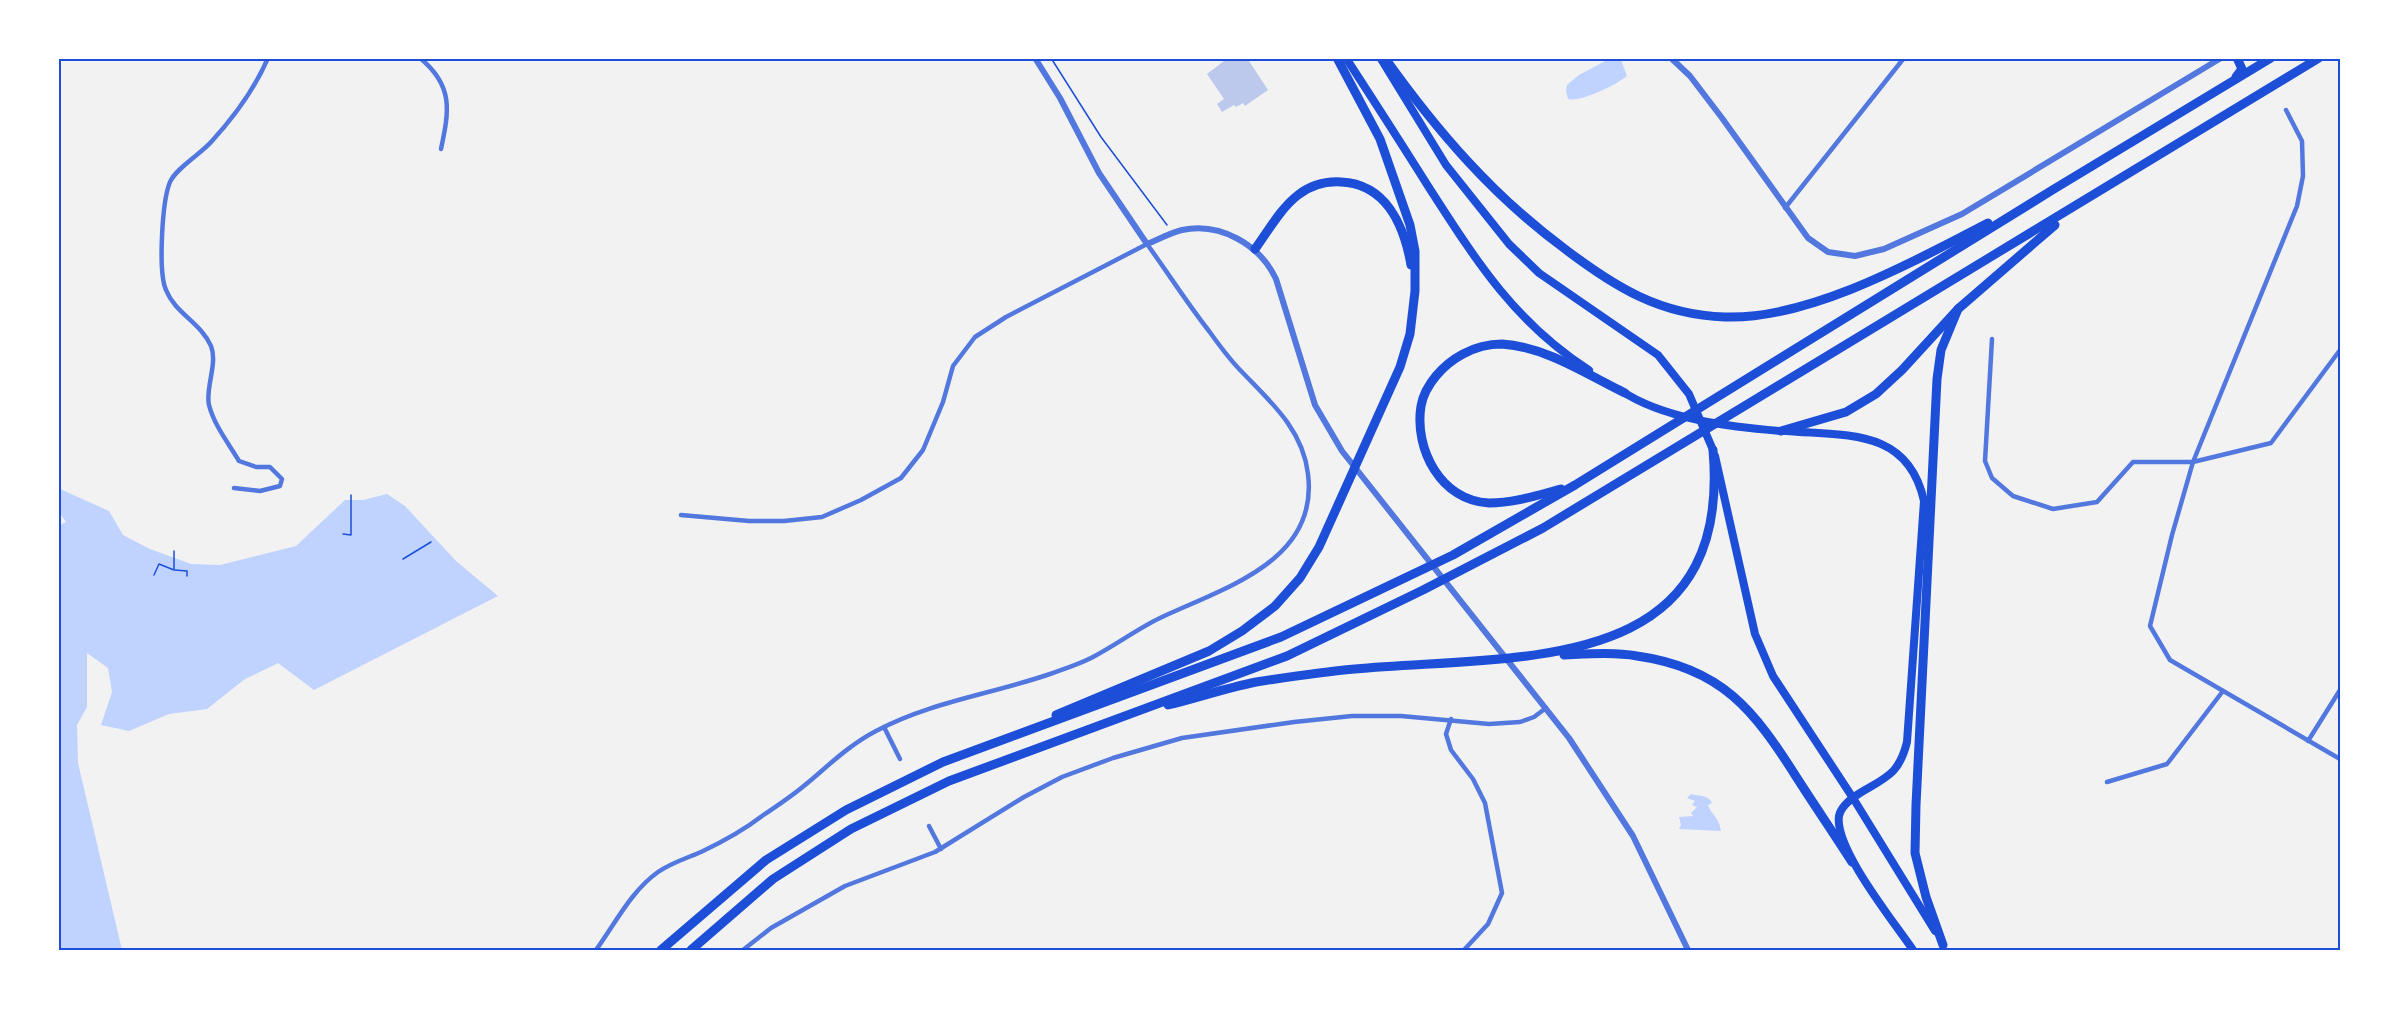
<svg xmlns="http://www.w3.org/2000/svg" width="2399" height="1009" font-family="'Exo 2',sans-serif">
<rect width="100%" height="100%" fill="#f2f2f2"/>
<g fill="#bfd3fe">
<path d="M1609 59 1621 60 1627 76C1618 84 1579 103 1568 99L1566 91 1567 85 1579 75Z"/>
<polygon points="58,488 109,511 123,535 150,549 191,564 220,565 296,546 345,500 363,500 387,494 405,506 456,561 498,596 314,690 278,663 245,679 207,709 169,714 129,731 101,725 112,692 108,668 87,653 87,707 77,725 78,763 122,950 59,950 58,526 66,522 59,512"/>
<path d="M1691 794C1699 796 1709 795 1712 803L1708 805C1712 816 1719 817 1721 831L1679 829 1681 825 1679 817 1693 816 1691 813 1697 807 1692 805 1695 801 1687 798Z"/>
</g>
<polygon fill="#bdc9ec" points="1228,58 1247,58 1268,90 1245,106 1243,103 1236,107 1234,105 1222,112 1217,104 1224,99 1207,74"/>
<g fill="none" stroke-linecap="round" stroke-linejoin="round">
<g stroke="#1d4ed8" stroke-width="1.5">
<polyline points="1051,58 1101,137 1167,225"/>
<polyline points="343,534 351,535 351,495"/>
<polyline points="403,559 431,542"/>
<polyline points="175,570 187,571 187,576"/>
<polyline points="154,575 159,564 174,570 174,551"/>
</g>
<g stroke="#5277de" stroke-width="4.5">
<path d="M420 58C454 86 449 111 441 149"/>
<polyline points="2286,110 2302,141 2303,176 2297,206 2193,462 2172,535 2150,626 2170,660 2340,759"/>
<polyline points="1785,208 1904,58"/>
<polyline points="1992,339 1985,461 1992,478 2013,496 2053,509 2097,502 2133,462 2193,462 2271,443 2340,350"/>
<path d="M234 488 260 491 280 486 282 479 270 467H256L239 461C229 444 214 425 209 405 205 389 218 363 211 346 201 323 175 313 166 290 158 272 162 201 170 182 176 168 202 153 212 141 234 117 255 88 268 58"/>
<polyline points="1451,719 1446,734 1451,750 1473,779 1485,803 1502,893 1488,924 1464,950"/>
<polyline points="884,727 900,759"/>
<polyline points="2308,741 2340,690"/>
<polyline points="2107,782 2167,764 2223,691"/>
<polyline points="929,826 941,849"/>
<path d="M596 950C615 924 631 891 658 872 671 863 687 858 701 852 722 842 744 830 762 816 777 806 792 796 805 785 828 766 849 745 876 731 930 702 992 694 1050 674 1064 669 1080 664 1093 657 1116 645 1137 629 1160 618 1223 588 1319 562 1308 474 1303 430 1271 402 1242 372 1230 360 1219 345 1209 331 1187 303 1168 273 1147 244L1006 317 975 337 953 366 943 402 923 450 901 478 861 500 822 517 784 521H749L681 515"/>
<polyline points="743,950 771,928 845,886 935,852 1024,797 1062,777 1113,758 1182,738 1294,722 1352,716 1401,716 1489,724 1520,722 1534,717 1546,708"/>
</g>
<g stroke="#5277de" stroke-width="6">
<path d="M1035 58 1060 98 1099 173 1147 244C1159 239 1170 233 1182 230 1221 222 1260 245 1276 279L1315 405 1342 451 1569 738 1633 836 1688 950"/>
<polyline points="1671,58 1690,76 1722,118 1808,238 1828,252 1855,256 1884,249 1962,214 2221,58"/>
</g>
<g stroke="#1d4ed8" stroke-width="8">
<path d="M1786 431C1846 436 1908 428 1924 501L1907 742C1899 774 1887 777 1860 793 1852 798 1841 806 1839 816 1834 848 1894 922 1913 950"/>
<polyline points="1715,456 1755,634 1773,676 1853,798 1935,931"/>
</g>
<g stroke="#1d4ed8" stroke-width="8">
<path d="M1346 58C1374 101 1401 143 1428 186 1475 259 1514 322 1589 370"/>
<polyline points="1381,59 1446,165 1509,244 1539,273 1658,355 1689,394 1713,450"/>
<path d="M1620 390C1663 419 1730 427 1781 431"/>
</g>
<g stroke="#1d4ed8" stroke-width="9">
<path d="M1385 58C1437 131 1493 196 1565 249 1615 287 1660 315 1725 317 1809 320 1915 261 1988 223"/>
<polyline points="2236,77 2242,69 2237,58"/>
<path d="M1255 249C1268 231 1281 208 1298 195 1311 185 1325 181 1341 182 1386 184 1404 225 1411 265"/>
<polyline points="1781,431 1846,412 1876,394 1902,370 1958,309 2055,225"/>
<path d="M1561 489C1538 495 1514 503 1489 503 1441 501 1414 449 1421 406 1425 384 1444 364 1463 354 1474 348 1489 344 1502 344 1546 347 1586 374 1625 393"/>
<path d="M1564 655C1588 654 1613 652 1637 656 1722 668 1754 710 1797 778 1815 806 1834 834 1852 862"/>
<path d="M1168 705C1197 698 1226 688 1256 682 1288 677 1322 672 1355 669 1512 654 1733 680 1713 450"/>
<polyline points="1056,715 1209,651 1242,631 1275,606 1300,578 1319,547 1400,367 1410,334 1415,291 1415,251 1410,225 1380,139 1337,58"/>
<polyline points="1943,945 1926,897 1915,853 1916,805 1937,379 1941,350 1958,309"/>
<polyline points="661,950 766,860 846,810 943,762 1281,637 1453,555 1575,485 2054,189 2271,58"/>
<polyline points="691,950 773,879 851,829 949,781 1287,656 1423,590 1543,528 2319,58"/>
</g>
</g>
<rect width="2399" height="1009" fill="none" stroke="#ffffff" stroke-width="120"/>
<rect x="60" y="60" width="2279" height="889" fill="none" stroke="#1d4ed8" stroke-width="2"/>
</svg>
